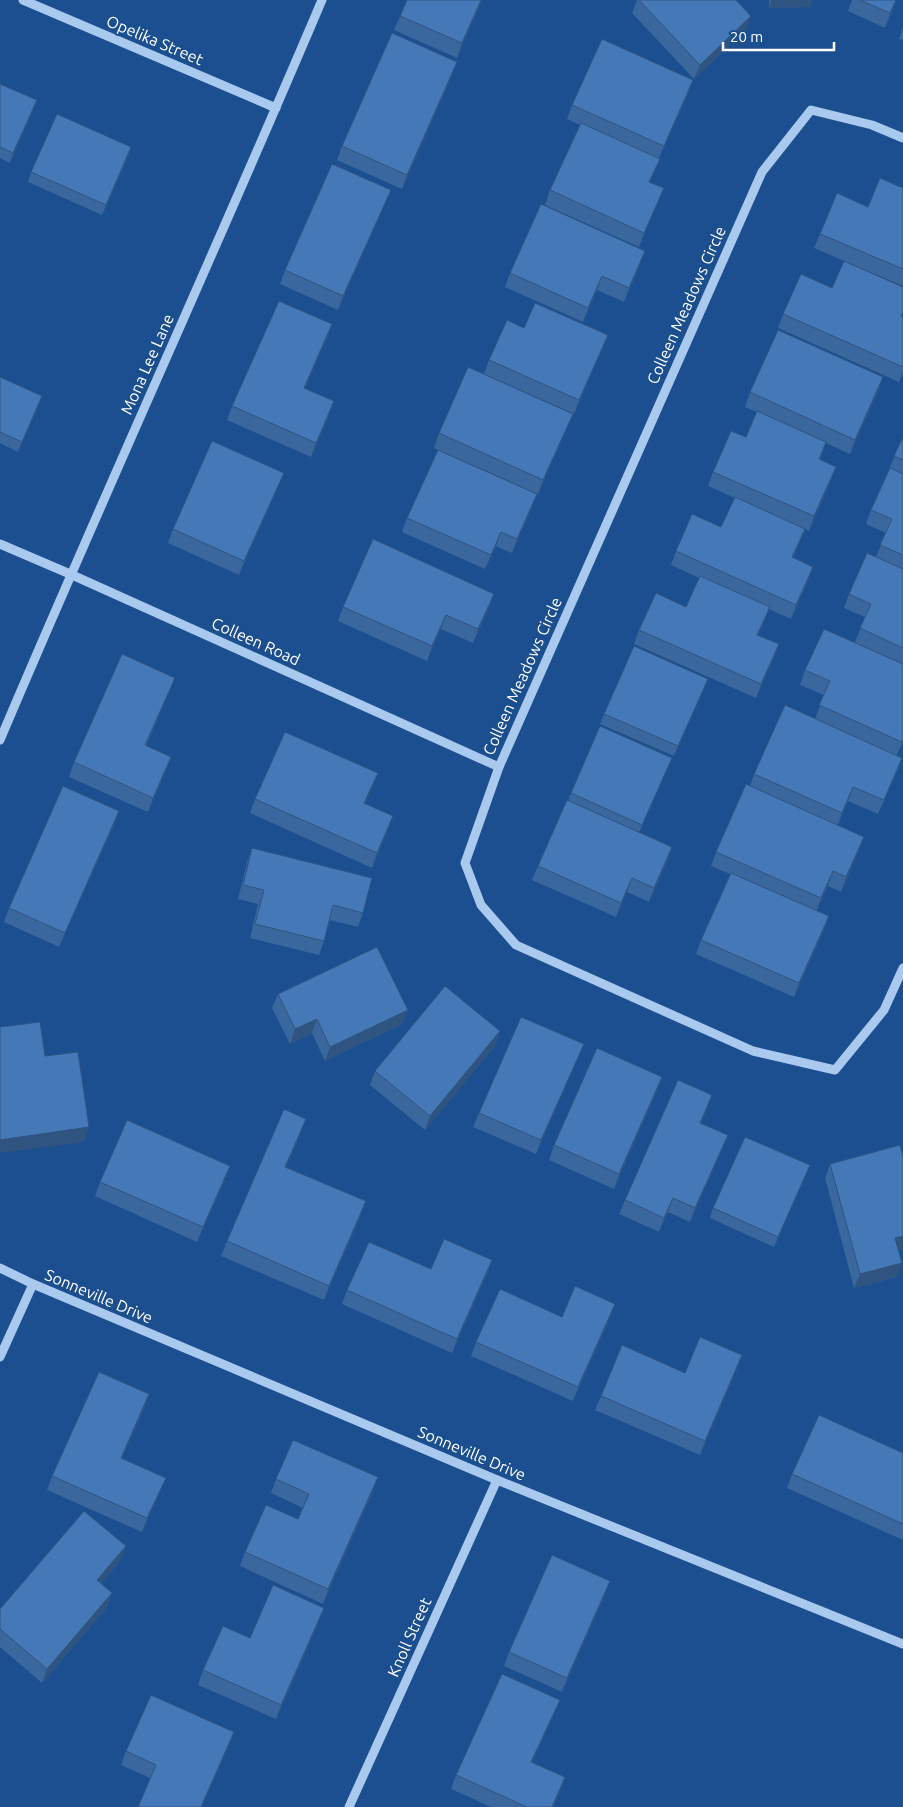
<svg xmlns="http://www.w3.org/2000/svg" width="903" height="1807" font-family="Ubuntu,sans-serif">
<rect width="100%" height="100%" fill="#1b4f8f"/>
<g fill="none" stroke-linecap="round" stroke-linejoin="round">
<g stroke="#a9c9ee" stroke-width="9">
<polyline points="23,0 276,108"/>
<polyline points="903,138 872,125 811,110 762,172 499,767 465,863 481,905 516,945 753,1051 835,1070 884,1010 903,968"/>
<polyline points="0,544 70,574 499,767"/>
<path d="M0 740C105 492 217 248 322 0"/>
<polyline points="0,1268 33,1284 497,1480 903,1644"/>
<polyline points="0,1357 33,1284"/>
<polyline points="349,1807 497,1480"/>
</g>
</g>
<g fill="#3a679d">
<polygon points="482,0 457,58 394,30 400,16"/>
<polygon points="637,0 736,0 746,30 694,79 632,13"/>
<polygon points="769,0 812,0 810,7 769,8"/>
<polygon points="852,0 897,0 885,28 848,11"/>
<polygon points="903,27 903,40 899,39"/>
<polygon points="452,76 402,189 337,160 342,146"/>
<polygon points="693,80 688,94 659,158 654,173 650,182 658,202 639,247 545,205 550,190 580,125 567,119 572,105"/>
<polygon points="0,84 33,110 10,163 0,158"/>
<polygon points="131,147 128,157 102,215 28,182 31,172"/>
<polygon points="903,188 903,286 814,248 820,234 868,207"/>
<polygon points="385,204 338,310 280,284 285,270"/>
<polygon points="640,265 624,302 597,290 583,322 505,287 510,273"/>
<polygon points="832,288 903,317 903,372 899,382 778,328 783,314"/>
<polygon points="332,324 327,338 305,388 329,415 311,457 227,420 232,406"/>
<polygon points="524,328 608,335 602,349 574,414 484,374 489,360"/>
<polygon points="0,377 42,396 18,452 0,443"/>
<polygon points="883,377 878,392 850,454 826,443 820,459 836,467 831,481 809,531 805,529 793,558 808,581 791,619 769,609 758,635 779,644 774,658 756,698 634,644 639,630 686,607 699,578 671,565 676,551 721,527 735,498 708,486 713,472 746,437 757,412 745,407 750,392"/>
<polygon points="567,428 538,494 434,448 439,433"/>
<polygon points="903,437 903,742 897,755 902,758 897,772 878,814 848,801 838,825 859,851 841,892 828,886 817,910 824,930 794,997 696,954 701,940 730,874 711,866 716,852 750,786 754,774 815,719 824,695 800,685 805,670 855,642 865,617 844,608 849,594 876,557 886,533 866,524 871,510"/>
<polygon points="284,473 278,487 239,575 168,543 173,529"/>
<polygon points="532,508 512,553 496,546 485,569 402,532 407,518"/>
<polygon points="494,594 489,608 473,643 441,629 427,661 338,621 343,607"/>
<polygon points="175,678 169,692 146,746 171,757 166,771 148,812 69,777 74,762"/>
<polygon points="708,679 704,689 674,756 600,724 604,714"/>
<polygon points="672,758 668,768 639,833 672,847 667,862 649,902 627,892 616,917 532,880 538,866 568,801 571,793"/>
<polygon points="378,773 365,804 388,830 372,868 250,813 255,799"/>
<polygon points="114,825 59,947 4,922 9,908"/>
<polygon points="252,848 363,913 358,927 330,920 324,941 319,955 250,938 258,904 238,899 247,862"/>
<polygon points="278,994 402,1024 325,1061 312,1033 290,1044 272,1008"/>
<polygon points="500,1031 495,1046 425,1130 370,1085 375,1071"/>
<polygon points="578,1058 536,1154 473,1127 479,1113"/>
<polygon points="662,1077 657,1091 614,1189 549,1160 554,1145"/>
<polygon points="712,1095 701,1124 722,1150 690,1222 668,1212 659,1232 619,1214 625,1200"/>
<polygon points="301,1133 286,1167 361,1215 324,1300 221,1256 227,1241"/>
<polygon points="903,1157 903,1249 898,1250 897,1277 854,1288 825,1178 830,1164"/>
<polygon points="810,1165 806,1175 774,1247 710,1218 713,1208"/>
<polygon points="225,1180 197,1242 95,1196 100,1182"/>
<polygon points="492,1260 487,1274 452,1353 342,1304 347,1290 431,1269"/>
<polygon points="562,1317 610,1318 573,1401 471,1356 476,1342"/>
<polygon points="737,1369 700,1455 595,1410 601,1396 685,1373"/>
<polygon points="149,1394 144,1409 122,1458 160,1492 142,1532 47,1490 52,1476"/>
<polygon points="903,1453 903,1540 787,1488 792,1474"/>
<polygon points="276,1479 373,1492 323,1604 240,1566 245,1552 298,1519 303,1508 271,1493"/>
<polygon points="120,1561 101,1583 112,1593 107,1607 42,1683 0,1647 0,1609"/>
<polygon points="605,1595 562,1692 504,1666 509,1652"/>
<polygon points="319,1622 276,1719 198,1685 203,1670 250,1638"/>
<polygon points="554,1714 532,1763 565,1777 560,1792 553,1807 491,1807 451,1789 456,1775"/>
<polygon points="234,1732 229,1746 150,1778 121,1765 126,1751"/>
</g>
<g fill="#305480">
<polygon points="481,0 482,0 457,58 462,43"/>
<polygon points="771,0 812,0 810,7 769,8"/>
<polygon points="896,0 897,0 885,28 890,13"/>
<polygon points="751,16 746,30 694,79 700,65"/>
<polygon points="457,62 452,76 402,189 407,175"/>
<polygon points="693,80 688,94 658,160 664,146"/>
<polygon points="37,100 33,110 10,163 13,153"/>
<polygon points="131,147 128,157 102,215 106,205"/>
<polygon points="660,159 654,173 644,196 649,182"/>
<polygon points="664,188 658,202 639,247 644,233"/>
<polygon points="391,190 385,204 338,310 343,296"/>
<polygon points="645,251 640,265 624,302 629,288"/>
<polygon points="602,276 597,290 583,322 588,308"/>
<polygon points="332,324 327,338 299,402 304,388"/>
<polygon points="608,335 602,349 574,414 579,400"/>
<polygon points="883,377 878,392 850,454 855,440"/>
<polygon points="42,396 39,406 18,452 22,442"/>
<polygon points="334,401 329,415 311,457 316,443"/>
<polygon points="573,414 567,428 538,494 543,480"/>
<polygon points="836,467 831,481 809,531 814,516"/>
<polygon points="284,473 278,487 239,575 244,561"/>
<polygon points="537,494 532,508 512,553 517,539"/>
<polygon points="805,529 800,543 787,572 792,557"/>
<polygon points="501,532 496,546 485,569 491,555"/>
<polygon points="813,567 808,581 791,619 796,605"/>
<polygon points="494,594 489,608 473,643 478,629"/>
<polygon points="770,607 765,621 752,649 757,635"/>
<polygon points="446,615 441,629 427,661 432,646"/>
<polygon points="779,644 774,658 756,698 761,684"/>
<polygon points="175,678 169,692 139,759 145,745"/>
<polygon points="708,679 704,689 674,756 678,746"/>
<polygon points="903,739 903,742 897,756"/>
<polygon points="171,757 166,771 148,812 153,798"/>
<polygon points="672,758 668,768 638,835 642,825"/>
<polygon points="902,758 897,772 878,814"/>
<polygon points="378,773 373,787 359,817 364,803"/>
<polygon points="853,787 848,801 837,827 842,813"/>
<polygon points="119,811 114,825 59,947 65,933"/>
<polygon points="393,816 388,830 372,868 377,853"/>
<polygon points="864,837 859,851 841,892 846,877"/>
<polygon points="672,847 667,862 649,902 654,888"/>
<polygon points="833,871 828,886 816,912 821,898"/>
<polygon points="632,878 627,892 616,917 621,903"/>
<polygon points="829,916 824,930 794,997 799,983"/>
<polygon points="408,1010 402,1024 325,1061 330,1047"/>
<polygon points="317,1019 312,1033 290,1044 295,1029"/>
<polygon points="500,1031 495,1046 425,1130 430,1116"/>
<polygon points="584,1044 578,1058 536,1154 541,1140"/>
<polygon points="662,1077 657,1091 614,1189 619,1174"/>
<polygon points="712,1095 707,1110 695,1137 700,1123"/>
<polygon points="306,1119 301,1133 280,1181 285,1167"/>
<polygon points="89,1127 84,1142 0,1153 0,1140"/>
<polygon points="728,1135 722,1150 690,1222 695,1208"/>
<polygon points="810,1165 806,1175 774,1247 778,1237"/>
<polygon points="230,1166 225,1180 197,1242 203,1227"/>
<polygon points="673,1198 668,1212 659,1232 664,1218"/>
<polygon points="366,1201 361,1215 324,1300 329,1286"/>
<polygon points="903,1236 903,1249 890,1253 895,1238"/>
<polygon points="492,1260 487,1274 452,1353 457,1339"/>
<polygon points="902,1263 897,1277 854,1288 860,1274"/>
<polygon points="615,1304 610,1318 573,1401 578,1387"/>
<polygon points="742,1355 737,1369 700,1455 705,1441"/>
<polygon points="149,1394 144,1409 116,1472 121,1458"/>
<polygon points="378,1477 373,1492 323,1604 328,1589"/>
<polygon points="166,1478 160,1492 142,1532 147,1518"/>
<polygon points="126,1546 120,1561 92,1594 97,1580"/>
<polygon points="610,1581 605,1595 562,1692 567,1678"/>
<polygon points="112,1593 107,1607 42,1683 47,1669"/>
<polygon points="324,1608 319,1622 276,1719 281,1705"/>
<polygon points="560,1700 554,1714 526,1776 531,1762"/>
<polygon points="234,1732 229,1746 202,1807 201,1807"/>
<polygon points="565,1777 560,1792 553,1807 552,1807"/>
</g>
<g fill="#4478b7" stroke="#305480">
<polygon points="407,0 481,0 462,43 400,16"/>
<polygon points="639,0 736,0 751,16 700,65"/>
<polygon points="860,0 896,0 890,13"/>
<polygon points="392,33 457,62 407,175 342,146"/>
<polygon points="602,39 693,80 664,146 572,105"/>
<polygon points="0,84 37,100 13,153 0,147"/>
<polygon points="57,114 131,147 106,205 31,172"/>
<polygon points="581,123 660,159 649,182 664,188 644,233 550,190"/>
<polygon points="332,164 391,190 343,296 285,270"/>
<polygon points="880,178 903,188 903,269 820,234 837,193 868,207"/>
<polygon points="541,204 645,251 629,288 602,276 588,308 510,273"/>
<polygon points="844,261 903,287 903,312 901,316 903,317 903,367 783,314 801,274 832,288"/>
<polygon points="279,301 332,324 304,388 334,401 316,443 232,406"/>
<polygon points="535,303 608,335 579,400 489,360 507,320 524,328"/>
<polygon points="778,330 883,377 855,440 750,392"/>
<polygon points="468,367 573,414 543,480 439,433"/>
<polygon points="0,377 42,396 22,442 0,432"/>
<polygon points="757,411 826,442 819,459 836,467 814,516 713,472 731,431 746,437"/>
<polygon points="903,437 903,460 894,456"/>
<polygon points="212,441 284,473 244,561 173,529"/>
<polygon points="438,450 537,494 517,539 501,532 491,555 407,518"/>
<polygon points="890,468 903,474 903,555 880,545 892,519 871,510"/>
<polygon points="735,497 805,529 792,557 813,567 796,605 676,551 692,514 721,527"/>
<polygon points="373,539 494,594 478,629 446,615 432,646 343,607"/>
<polygon points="867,553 903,569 903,648 860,628 871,604 849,594"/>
<polygon points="700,576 770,607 757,635 779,644 761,684 639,630 656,593 686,607"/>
<polygon points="824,629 903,664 903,739 902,742 819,705 830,681 805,670"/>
<polygon points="634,646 708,679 678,746 604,714"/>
<polygon points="122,654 175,678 145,745 171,757 153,798 74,762"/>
<polygon points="785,705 902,758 884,800 853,787 842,813 754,774"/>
<polygon points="600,726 672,758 642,825 571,793"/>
<polygon points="285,732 378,773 364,803 393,816 377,853 255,799"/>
<polygon points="746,784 864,837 846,877 833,871 821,898 716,852"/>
<polygon points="63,786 119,811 65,933 9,908"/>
<polygon points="567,800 672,847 654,888 632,878 621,903 538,866"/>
<polygon points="252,848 372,878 363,913 333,905 324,941 255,924 264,890 243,885"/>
<polygon points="731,873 829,916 799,983 701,940"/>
<polygon points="377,947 408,1010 330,1047 317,1019 295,1029 278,994"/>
<polygon points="445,986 500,1031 430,1116 375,1071"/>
<polygon points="521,1017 584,1044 541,1140 479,1113"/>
<polygon points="40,1022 45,1056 78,1052 89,1127 0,1140 0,1027"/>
<polygon points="597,1048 662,1077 619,1174 554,1145"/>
<polygon points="678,1080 712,1095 700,1123 728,1135 695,1208 673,1198 664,1218 625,1200"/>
<polygon points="284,1109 306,1119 285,1167 366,1201 329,1286 227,1241"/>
<polygon points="127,1120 230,1166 203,1227 100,1182"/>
<polygon points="745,1137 810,1165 778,1237 713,1208"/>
<polygon points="900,1145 903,1157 903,1236 895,1238 902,1263 860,1274 830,1164"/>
<polygon points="444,1239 492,1260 457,1339 347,1290 369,1242 431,1269"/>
<polygon points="575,1286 615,1304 578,1387 476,1342 500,1289 562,1317"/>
<polygon points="700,1337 742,1355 705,1441 601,1396 622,1345 685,1373"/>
<polygon points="99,1372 149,1394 121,1458 166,1478 147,1518 52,1476"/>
<polygon points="819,1415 903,1453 903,1524 792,1474"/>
<polygon points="293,1440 378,1477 328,1589 245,1552 266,1505 298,1519 309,1494 276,1479"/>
<polygon points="84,1511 126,1546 97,1580 112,1593 47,1669 0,1629 0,1609"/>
<polygon points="552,1555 610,1581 567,1678 509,1652"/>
<polygon points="273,1585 324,1608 281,1705 203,1670 223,1626 250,1638"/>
<polygon points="502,1674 560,1700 531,1762 565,1777 552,1807 527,1807 456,1775"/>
<polygon points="151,1695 234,1732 201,1807 138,1807 156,1765 126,1751"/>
</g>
<g text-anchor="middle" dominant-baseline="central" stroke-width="4" stroke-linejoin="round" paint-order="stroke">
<g font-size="16" fill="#fff" stroke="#1b4f8f">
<text transform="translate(155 40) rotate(23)">Opelika Street</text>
<text transform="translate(686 305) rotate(-66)">Colleen Meadows Circle</text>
<text transform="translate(147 364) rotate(-66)">Mona Lee Lane</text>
<text transform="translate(256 641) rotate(24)">Colleen Road</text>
<text transform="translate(522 676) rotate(-66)">Colleen Meadows Circle</text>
<text transform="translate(99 1296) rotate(23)">Sonneville Drive</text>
<text transform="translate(472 1453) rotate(23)">Sonneville Drive</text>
<text transform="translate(409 1637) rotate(-66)">Knoll Street</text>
</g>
</g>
<path d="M723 42v8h111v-8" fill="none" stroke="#ffffff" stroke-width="2.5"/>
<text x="730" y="42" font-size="15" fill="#ffffff" stroke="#1b4f8f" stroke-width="4" paint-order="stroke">20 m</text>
</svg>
